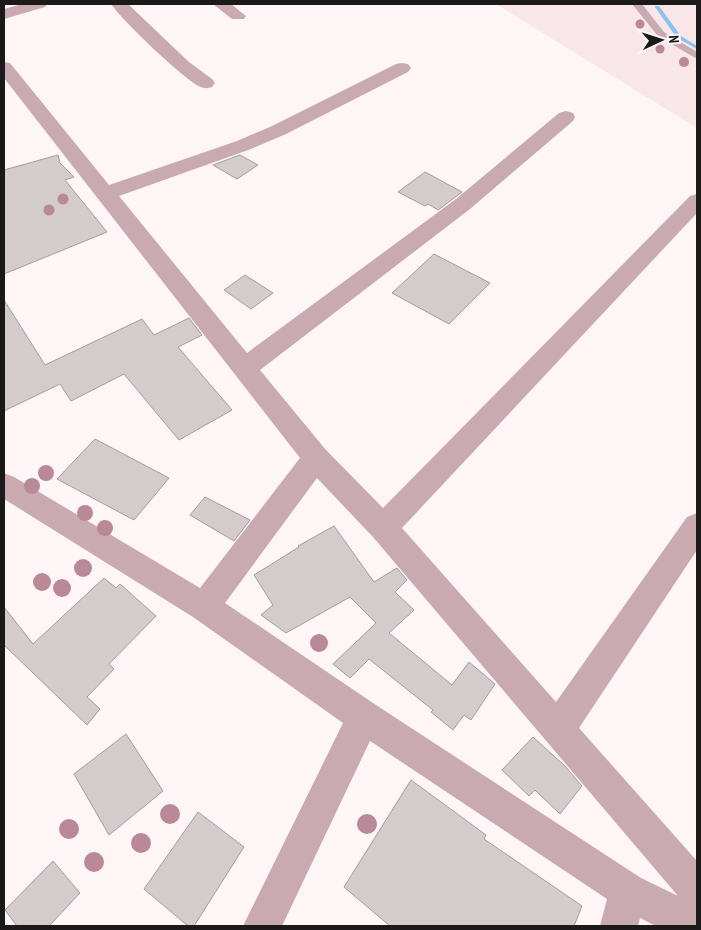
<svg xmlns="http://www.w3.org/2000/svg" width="701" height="930" font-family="'PT Sans Narrow',sans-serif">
<rect width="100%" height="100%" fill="#fef5f6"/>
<polygon fill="#f8e6e9" points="496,4 697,4 697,128"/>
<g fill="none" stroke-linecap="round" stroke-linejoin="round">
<polygon fill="#87c3ea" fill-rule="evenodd" points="655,6 659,6 681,36 697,46 697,49 677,38 655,7"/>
</g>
<g fill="#d4cbcc" stroke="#a49b9d">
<polygon points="58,155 60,163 74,177 65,180 107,232 4,274 4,170"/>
<polygon points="240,155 258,165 237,179 213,165"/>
<polygon points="425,172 462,192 438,210 428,204 425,206 398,192"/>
<polygon points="434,254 490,283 449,324 392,293"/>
<polygon points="245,275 273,293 251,309 224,290"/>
<polygon points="4,300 45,365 142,319 154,335 189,318 202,335 178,347 232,410 179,440 124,374 71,401 60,384 4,411"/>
<polygon points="95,439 169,478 134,520 57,479"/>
<polygon points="205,497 250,520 234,541 190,515"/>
<polygon points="334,526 374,582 397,568 407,580 395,592 414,610 389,633 452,685 469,662 495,684 471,720 464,715 453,730 431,712 433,710 369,659 350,678 333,664 376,623 350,597 286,633 261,615 273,605 254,575 299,547 298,546"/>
<polygon points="104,578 116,588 120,584 156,616 109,664 114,669 87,697 100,709 87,725 4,645 4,607 33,644"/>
<polygon points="126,734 163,791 109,835 74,774"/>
<polygon points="533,737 565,766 582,786 560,814 535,790 529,796 502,770"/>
<polygon points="411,780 486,835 484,839 582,906 574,926 390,926 344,887"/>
<polygon points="198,812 244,847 194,926 188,926 144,889"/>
<polygon points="53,861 80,893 49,926 17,926 5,910"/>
</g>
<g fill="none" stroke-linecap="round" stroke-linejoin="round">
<polygon fill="#c9aab0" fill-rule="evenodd" points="632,4 642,4 664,32 697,52 697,59 658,36"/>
<g fill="#c9aab0" fill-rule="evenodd">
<polygon points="22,4 47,4 45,7 4,19 4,9"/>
<path d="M111 4H128L189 62 212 79 215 83 212 87C208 88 205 89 201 87 185 81 121 19 111 4Z"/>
<polygon points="213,4 231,4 246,16 244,19 232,19"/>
<path d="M4 62 10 63 109 185 237 141 272 126 396 64 402 63 408 64 411 68 408 72 286 134 251 149 119 196 247 353 456 199 559 113 566 111 573 113 575 117 573 121 470 209 260 370 326 450 383 508 690 196 697 194V213L402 528 556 702 687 517 697 513V550L579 728 697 861V926H656L640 918 638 926H600L607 899 370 741 282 926H243L343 723 193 617 4 499V473L14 477 200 588 300 458 4 78ZM317 478 373 537 678 896 641 878 376 705 225 603Z"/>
</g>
</g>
<g fill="#b98997">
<circle cx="640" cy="24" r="4.5"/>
<circle cx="660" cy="49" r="4.5"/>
<circle cx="684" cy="62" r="5"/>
<circle cx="63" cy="199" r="5.5"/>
<circle cx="49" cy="210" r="5.5"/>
<circle cx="46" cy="473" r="8"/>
<circle cx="32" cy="486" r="8"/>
<circle cx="85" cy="513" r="8"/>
<circle cx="105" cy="528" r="8"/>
<circle cx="83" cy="568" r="9"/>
<circle cx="42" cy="582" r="9"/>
<circle cx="62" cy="588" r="9"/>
<circle cx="319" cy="643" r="9"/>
<circle cx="170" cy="814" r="10"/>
<circle cx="367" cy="824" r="10"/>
<circle cx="69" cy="829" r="10"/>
<circle cx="141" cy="843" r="10"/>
<circle cx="94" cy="862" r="10"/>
</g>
<rect width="701" height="930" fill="none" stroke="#1c191a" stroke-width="10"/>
<g transform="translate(661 40) rotate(86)" stroke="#fef5f6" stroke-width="4" paint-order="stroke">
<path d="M0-4L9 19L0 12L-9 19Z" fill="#1c191a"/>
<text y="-8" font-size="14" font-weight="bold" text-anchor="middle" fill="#1c191a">N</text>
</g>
</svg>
